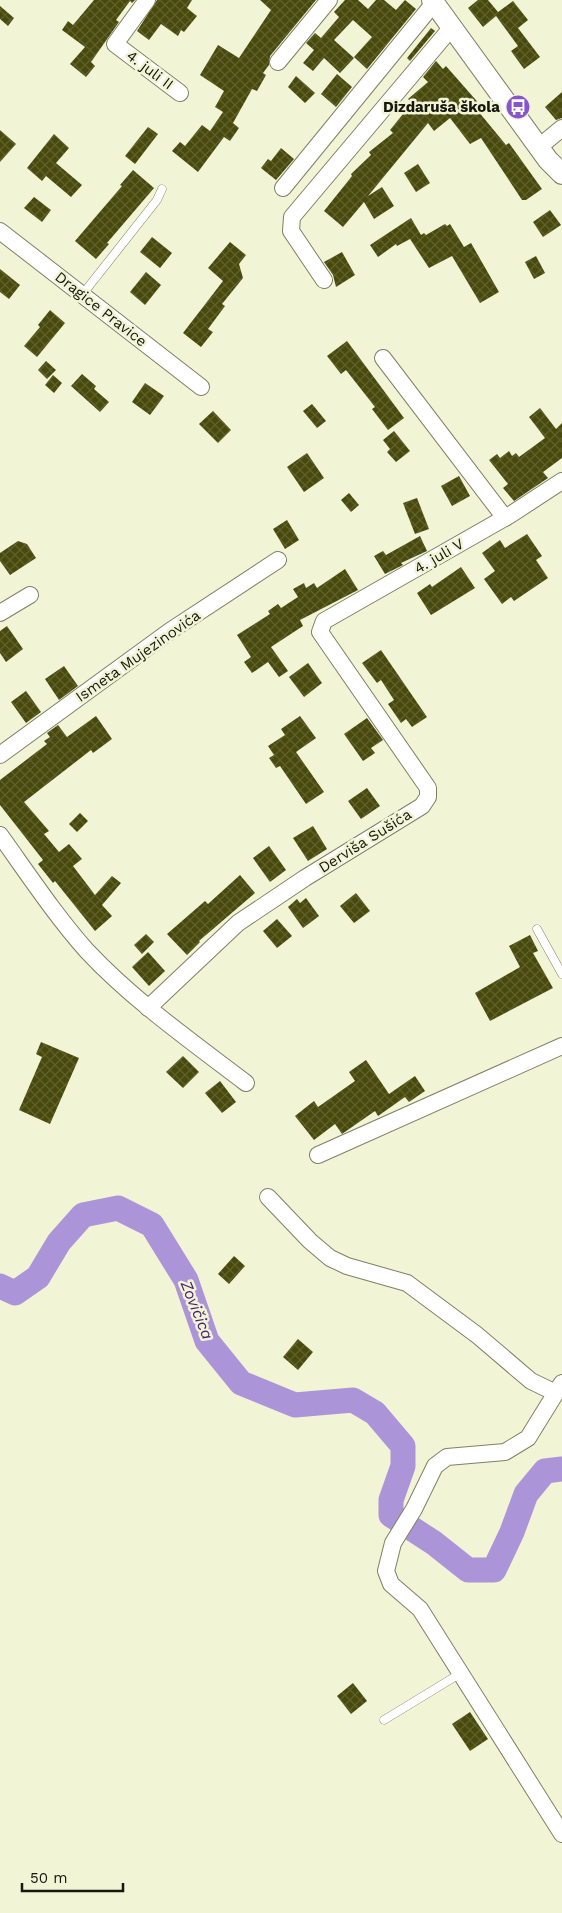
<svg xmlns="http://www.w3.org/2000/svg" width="562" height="1913" font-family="'Work Sans',sans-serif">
<defs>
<pattern id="building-cross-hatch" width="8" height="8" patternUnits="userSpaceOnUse" patternTransform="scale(1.25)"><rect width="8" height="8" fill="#484a0c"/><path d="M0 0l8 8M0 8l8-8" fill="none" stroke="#5f602e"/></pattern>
</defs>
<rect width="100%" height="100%" fill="#f1f4d5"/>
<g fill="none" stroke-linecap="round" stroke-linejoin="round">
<polyline stroke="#ac94d8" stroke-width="25" points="0,1286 15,1293 38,1277 59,1242 83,1215 118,1208 152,1225 186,1280 207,1341 241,1383 295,1405 353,1400 375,1413 403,1446 403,1466 391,1500 391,1515 434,1543 468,1570 494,1570 512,1532 526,1494 545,1471 562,1469"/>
</g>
<g fill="url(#building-cross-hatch)">
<polygon points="94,0 135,0 132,3 130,1 116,20 119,22 91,62 95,66 86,77 70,64 85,47 62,30 68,21 73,25"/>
<polygon points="157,0 192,0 187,8 197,16 184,32 181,30 178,36 161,24 149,40 137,31"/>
<polygon points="260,0 316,0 270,56 269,65 263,73 266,75 257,91 252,89 233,123 239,128 230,141 224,137 198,172 172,151 180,142 185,146 202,125 210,131 223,112 215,107 224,91 200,75 218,45 239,58 271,10"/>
<polygon points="345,0 358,0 368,9 376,0 384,0 396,10 405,0 416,9 367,69 354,57 372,37 353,20 334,40 354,58 340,73 324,58 313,71 303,63 314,50 306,43 315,33 321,38 339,17 334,12"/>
<polygon points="478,0 488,0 498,12 513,1 528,20 518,28 540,57 524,69 511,51 518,46 496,16 483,27 468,8"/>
<polygon points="0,6 14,18 8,26 0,19"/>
<polygon points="431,28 435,31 410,61 407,58"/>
<polygon points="436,61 443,69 446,66 482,107 478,111 506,145 509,143 542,189 526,200 522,200 481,138 470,144 450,118 434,131 428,123 368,196 382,187 394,206 374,219 364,202 343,227 324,211 352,176 351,174 371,155 369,152 393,133 390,130 412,103 408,99 428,82 423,77"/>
<polygon points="337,74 352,87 336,107 321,94"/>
<polygon points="296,76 315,93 305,103 288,87"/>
<polygon points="562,92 562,118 556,120 545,107"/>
<polygon points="148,127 158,134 135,164 125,156"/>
<polygon points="0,130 16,144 0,162"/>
<polygon points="54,134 69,148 56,163 82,185 71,197 46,176 42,181 27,168"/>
<polygon points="281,148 294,159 276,180 261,168 268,159 271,161"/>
<polygon points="418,164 430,183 416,192 404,173"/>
<polygon points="133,170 154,188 107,243 109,244 96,259 75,241 122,186 120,185"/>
<polygon points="34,197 51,210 42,222 24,208"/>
<polygon points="550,210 561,225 543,237 533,222"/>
<polygon points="411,218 421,235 424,233 426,235 445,224 447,226 450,224 464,247 471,243 499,292 480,303 452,256 429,268 410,239 397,246 396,244 378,257 370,245"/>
<polygon points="152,237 172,253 160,268 140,252"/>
<polygon points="230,242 246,255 239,264 243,278 222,304 225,306 208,329 213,332 201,347 183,333 223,281 208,268"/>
<polygon points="342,252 355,275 336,287 333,275 324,262"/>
<polygon points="536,256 545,273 534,279 525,262"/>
<polygon points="0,269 20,285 9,299 0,292"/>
<polygon points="146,272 161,285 145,305 130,292"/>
<polygon points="50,310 65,323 37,357 24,346 40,327 38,325"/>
<polygon points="347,341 404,418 388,430 372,409 375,407 346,370 341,374 327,356"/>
<polygon points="46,361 56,370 47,379 38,370"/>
<polygon points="82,374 96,386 94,389 109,402 100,412 71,386"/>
<polygon points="53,375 62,383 54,393 45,385"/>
<polygon points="145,383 164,396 150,415 132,402"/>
<polygon points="312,404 326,421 317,428 303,411"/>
<polygon points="540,408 556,429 562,423 562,458 543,472 548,478 514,501 503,488 508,484 489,460 497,454 500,458 509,451 512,456 516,453 519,457 545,438 529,417"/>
<polygon points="213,411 231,430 218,443 199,424"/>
<polygon points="394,431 410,451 396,462 387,452 390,449 383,440"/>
<polygon points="307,453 324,478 304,492 287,467"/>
<polygon points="459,476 470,496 452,506 441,486"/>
<polygon points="349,493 359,505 351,512 341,500"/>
<polygon points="417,498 429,529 415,534 403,503"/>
<polygon points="287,520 299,540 285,549 273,529"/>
<polygon points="527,534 542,556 536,560 548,578 514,601 511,597 502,604 484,579 495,571 482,553 500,540 505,548"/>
<polygon points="420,536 427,551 401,563 403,565 385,574 374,556 383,551 386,555"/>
<polygon points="18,541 27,544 36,558 10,575 0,561 0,553"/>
<polygon points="461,567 475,588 431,615 417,593 430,584 432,587"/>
<polygon points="345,569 358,590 300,620 303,626 271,647 288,671 279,677 268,662 252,673 244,662 251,657 237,635 270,614 268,611 278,604 281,608 298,597 293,589 304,583 306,588 314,583 317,588"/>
<polygon points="7,626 23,649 6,662 0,653 0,631"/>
<polygon points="381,650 427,717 412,727 406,719 401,723 388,704 394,700 381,680 377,683 362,663"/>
<polygon points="308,663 322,683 304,697 289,677"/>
<polygon points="64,666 78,686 59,700 45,679"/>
<polygon points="26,691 41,712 26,723 11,702"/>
<polygon points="96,716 112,739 93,753 91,750 24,802 49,831 44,834 59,852 69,844 82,859 73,866 95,895 112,876 121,883 102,905 112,916 95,931 55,881 53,883 38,864 43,860 0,805 0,780 47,744 44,741 50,737 47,733 58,725 67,737"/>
<polygon points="300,716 316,738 296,752 324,792 306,804 280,766 276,768 269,758 274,755 268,746 285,735 281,729"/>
<polygon points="367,718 383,740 371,748 375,753 363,761 344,734"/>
<polygon points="367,788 380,806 361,819 348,801"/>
<polygon points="80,813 88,821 77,832 69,824"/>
<polygon points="313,826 327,849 308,861 293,838"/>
<polygon points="269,846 286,870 270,882 253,858"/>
<polygon points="240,875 255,893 199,941 200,942 187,955 167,934 205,901 208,904"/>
<polygon points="356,893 370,911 354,923 340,906"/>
<polygon points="306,898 319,916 303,928 288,907 297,899 300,903"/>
<polygon points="277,919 292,936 277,948 263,931"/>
<polygon points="146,934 154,942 142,954 134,945"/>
<polygon points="530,935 538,951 533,953 553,988 490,1021 475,993 520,967 509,946"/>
<polygon points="148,952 165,971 149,986 132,967"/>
<polygon points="41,1042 79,1058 50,1124 19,1110 42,1057 36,1054"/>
<polygon points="183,1056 199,1072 183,1088 166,1072"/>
<polygon points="366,1060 389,1094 415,1076 425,1091 409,1102 405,1097 378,1116 375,1111 342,1134 335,1124 314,1140 295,1116 314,1101 318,1107 355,1081 349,1072"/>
<polygon points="220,1081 236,1102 222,1113 205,1093"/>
<polygon points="234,1256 245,1266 229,1284 218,1274"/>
<polygon points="298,1339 313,1352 298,1370 283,1357"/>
<polygon points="353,1683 367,1701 351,1714 337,1696"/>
<polygon points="470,1712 488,1739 470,1751 452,1724"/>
</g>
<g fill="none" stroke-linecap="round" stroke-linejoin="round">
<defs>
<g id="service">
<polyline points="82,295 157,200 162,189"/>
<polyline points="537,929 562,974"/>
<polyline points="384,1720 461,1673"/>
</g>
<g id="minor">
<polyline points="147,0 115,44 180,93"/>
<polyline points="278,62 329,0"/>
<polyline points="539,147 562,128"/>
<polyline points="283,188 434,3"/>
<polyline points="0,231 201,387"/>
<polyline points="324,280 291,231 292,217 452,27"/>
<polyline points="383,358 505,518"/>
<polyline points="0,613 30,595"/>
<polyline points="0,755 170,631 278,560"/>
<path d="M0 835C28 874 55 915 87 951 134 1001 191 1041 246 1083"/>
<polyline points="148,1008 238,923 305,878 422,806 428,797 428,788 320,632 324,621 510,515 562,481"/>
<polyline points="318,1155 562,1046"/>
<polyline points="268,1197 310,1241 330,1258 347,1266 407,1283 477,1335 531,1381 556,1393"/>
<polyline points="562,1383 528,1438 505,1452 447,1457 435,1466 414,1509 393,1543 386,1571 391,1584 420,1609 562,1834"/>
</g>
<polyline id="tertiary" points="432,0 548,160 562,174"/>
</defs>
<use href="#service" stroke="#7f8165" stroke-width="9"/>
<use href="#minor" stroke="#7f8165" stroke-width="18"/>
<use href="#tertiary" stroke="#7f8165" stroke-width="22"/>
<use href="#service" stroke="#fff" stroke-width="8"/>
<use href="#minor" stroke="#fff" stroke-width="16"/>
<use href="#tertiary" stroke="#fff" stroke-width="20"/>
</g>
<defs>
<symbol id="bus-disc" viewBox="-11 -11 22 22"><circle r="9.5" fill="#8855cd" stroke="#f1f4d5"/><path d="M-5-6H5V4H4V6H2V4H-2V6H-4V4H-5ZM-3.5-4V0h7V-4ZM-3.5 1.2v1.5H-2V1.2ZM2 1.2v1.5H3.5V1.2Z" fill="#fff"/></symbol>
</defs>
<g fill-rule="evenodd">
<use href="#bus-disc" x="504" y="93" width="28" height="28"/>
</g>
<g text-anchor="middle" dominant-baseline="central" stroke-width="5" stroke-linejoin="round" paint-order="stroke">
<g font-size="15" fill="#17180d" stroke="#f1f4d5">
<text transform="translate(150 70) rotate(37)">4. juli II</text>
<text transform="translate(101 309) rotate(38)">Dragice Pravice</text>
<text transform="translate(439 556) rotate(-30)">4. juli V</text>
<text transform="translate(138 656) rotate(-35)">Ismeta Mujezinovića</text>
<text transform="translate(365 841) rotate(-32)">Derviša Sušića</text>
</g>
<g font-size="15" font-weight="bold" fill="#17180d" stroke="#f1f4d5" text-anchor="end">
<text x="500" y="107">Dizdaruša škola</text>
</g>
<g font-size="16" font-style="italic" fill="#431f6e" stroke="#f1f4d5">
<text transform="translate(197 1310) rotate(68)">Zovičica</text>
</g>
</g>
<path d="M22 1883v8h101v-8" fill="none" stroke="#17180d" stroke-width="2.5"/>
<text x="30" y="1883" font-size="15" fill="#17180d" stroke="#f1f4d5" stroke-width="4" paint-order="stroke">50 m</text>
</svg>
